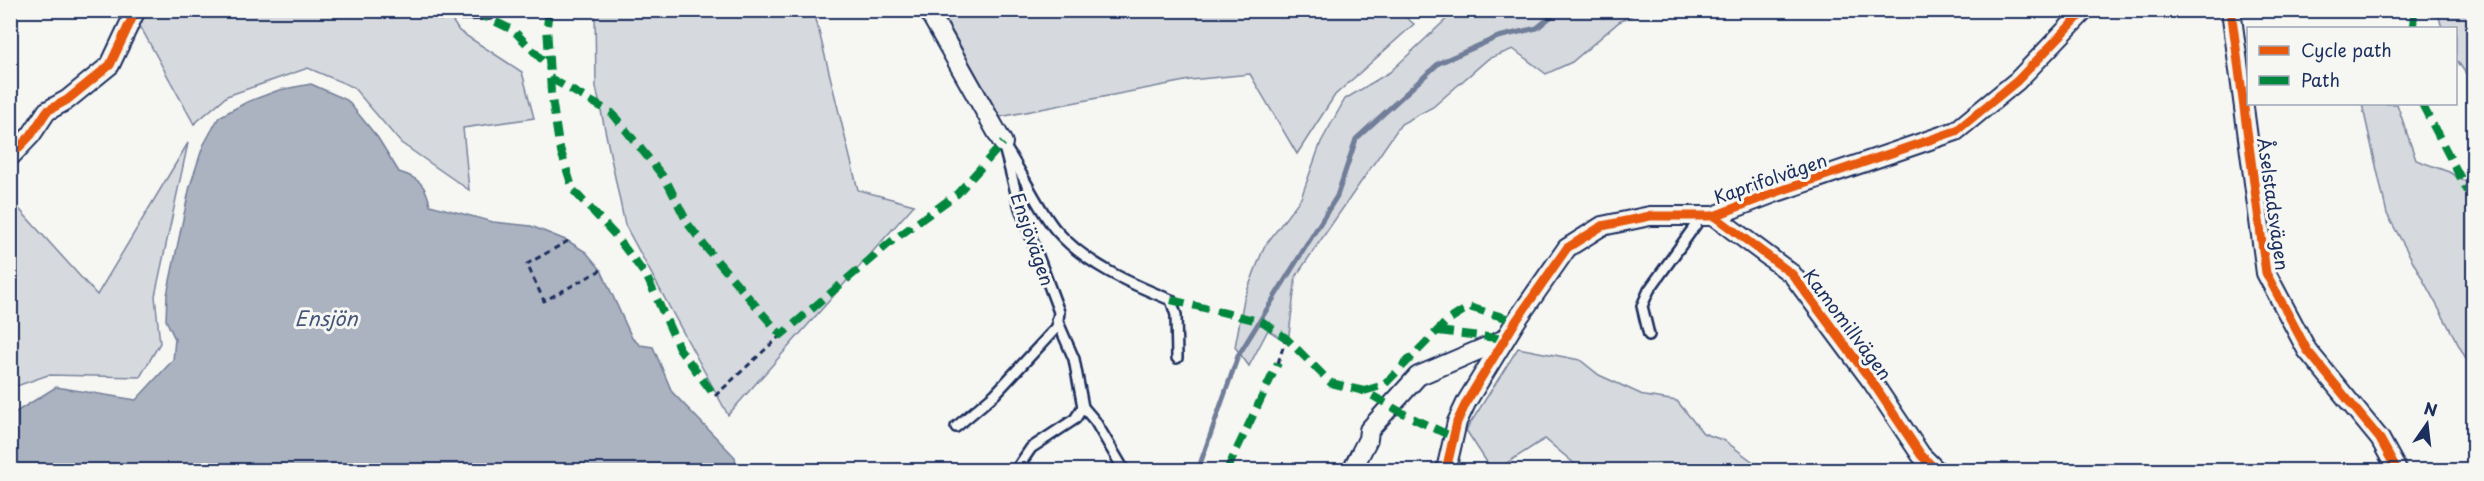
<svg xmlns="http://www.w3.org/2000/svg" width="2484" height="481" font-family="'Playpen Sans',sans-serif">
<rect width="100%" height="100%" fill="#f6f6f2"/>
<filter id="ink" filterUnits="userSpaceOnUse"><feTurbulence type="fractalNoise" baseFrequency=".0167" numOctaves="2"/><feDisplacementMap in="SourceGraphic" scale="12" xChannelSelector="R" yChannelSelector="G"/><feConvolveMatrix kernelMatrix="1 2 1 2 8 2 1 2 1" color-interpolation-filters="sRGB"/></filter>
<g filter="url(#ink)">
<g fill="#d6d9dd" stroke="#78849e" stroke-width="1.5">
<polygon points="149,10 446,11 459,31 522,72 534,118 463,128 469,190 401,143 353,87 308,68 227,96 194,124 139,24"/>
<polygon points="595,11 814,11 858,190 914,205 728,415 625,225 596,87"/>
<polygon points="1398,11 1414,24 1335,95 1297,154 1250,74 1190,80 1000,117 941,11"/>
<polygon points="1455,11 1640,11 1619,22 1572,62 1546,74 1513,49 1488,59 1433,107 1401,124 1296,276 1288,343 1268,330 1249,366 1235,347 1244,299 1264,247 1301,198 1321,142 1345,99 1390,72"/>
<polygon points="2426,11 2473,11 2473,84 2456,59 2456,28 2442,28 2439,17"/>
<polygon points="2362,104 2397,104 2416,160 2449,172 2473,186 2473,365 2469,364 2387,214"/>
<polygon points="188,143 155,296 160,343 140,377 48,375 11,388 11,200 97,295"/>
<path d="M1518 348 1580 360 1599 375 1645 396 1677 401 1703 433 1725 441 1764 470H1582L1545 439C1535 444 1499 470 1492 470L1466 430Z"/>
</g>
<path fill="#abb2c0" stroke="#717e99" stroke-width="1.5" d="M311 84 347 100 378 138 399 172C419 178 426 185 430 205L493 222 531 226 568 241 586 252 601 270 632 338 640 345 653 347 672 392 735 457 737 470H11V415L56 387 136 400 173 360 175 339 166 320 167 295 190 186 203 146 219 117 247 102 279 90Z"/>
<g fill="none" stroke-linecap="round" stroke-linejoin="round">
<polyline stroke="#717e99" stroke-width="5" points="1198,470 1238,356 1337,196 1356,139 1439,63 1498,37 1537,28 1559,10"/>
<defs>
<g id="service">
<path d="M1007 150C1024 176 1036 205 1055 229 1085 264 1129 283 1171 300L1176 315 1177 358"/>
<polyline points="1057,320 1074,359 1083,407 1095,421 1124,470"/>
<polyline points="1649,335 1642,306 1649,290 1702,216"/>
<polyline points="956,427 995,394 1057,327 1059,312 1020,208 1003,143"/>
<polyline points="1016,470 1031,448 1075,419 1083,407"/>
</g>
<g id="minor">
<polyline points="443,10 488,10"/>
<polyline points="928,10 1003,143"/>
<polyline points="2231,10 2266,273 2307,350 2380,439 2397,470"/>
<polyline points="10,157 31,135 47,111 67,100 110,65 136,10"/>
<polyline points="1714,216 1792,274 1873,383 1921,455 1936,470"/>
<polyline points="1352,470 1368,439 1369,430 1418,376 1505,339"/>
<polyline points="1446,470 1457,422 1467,401 1516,321 1567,248 1602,226 1650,216 1714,216 1774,193 1956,131 2017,81 2085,10"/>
</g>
</defs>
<use href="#service" stroke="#1b2f5e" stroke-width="14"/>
<use href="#minor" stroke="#1b2f5e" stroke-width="22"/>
<g stroke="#1b2f5e" stroke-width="3" stroke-dasharray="6 4.5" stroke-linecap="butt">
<polyline points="568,241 527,264 544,301 601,270"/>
<polyline points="1278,363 1286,338"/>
<polyline points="715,396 781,335"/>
</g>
<use href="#service" stroke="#f6f6f2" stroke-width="9"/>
<use href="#minor" stroke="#f6f6f2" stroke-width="18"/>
<g stroke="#00873e" stroke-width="8" stroke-dasharray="15 8" stroke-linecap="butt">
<polyline points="549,10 547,26 551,92 559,145 573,190 615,235 647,277 679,348 715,396"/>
<polyline points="475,12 513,30 549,67"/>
<polyline points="2413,28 2414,10"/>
<polyline points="550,78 612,113 666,180 688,224 707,249 781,335 892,241 957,194 1003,143"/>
<polyline points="2422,104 2467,190 2474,191"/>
<polyline points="1171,300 1263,322 1286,338 1331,383 1364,391 1408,416 1453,437"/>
<polyline points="1438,331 1505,339"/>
<polyline points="1364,391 1384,385 1447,321 1469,307 1516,321"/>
<polyline points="1227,470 1278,363"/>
</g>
<defs>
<g id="cycleway">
<polyline points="2231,10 2266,273 2307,350 2380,439 2397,470"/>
<polyline points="10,157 31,135 47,111 67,100 110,65 136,10"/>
<polyline points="1714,216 1792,274 1873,383 1921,455 1936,470"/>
<polyline points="1446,470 1457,422 1467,401 1516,321 1567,248 1602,226 1650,216 1714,216 1774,193 1956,131 2017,81 2085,10"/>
</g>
</defs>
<use href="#cycleway" stroke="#f6f6f2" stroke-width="13"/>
<use href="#cycleway" stroke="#e8590c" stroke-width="9"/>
</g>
</g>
<g text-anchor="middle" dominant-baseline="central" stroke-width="6" stroke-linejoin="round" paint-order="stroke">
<g font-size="18" fill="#1b2f5e" stroke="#f6f6f2">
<text transform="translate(1770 178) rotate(-19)">Kaprifolvägen</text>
<text transform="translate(2274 204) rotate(82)">Åselstadsvägen</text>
<text transform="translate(1033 239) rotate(71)">Ensjövägen</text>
<text transform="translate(1848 324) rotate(53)">Kamomillvägen</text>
</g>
<g font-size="20" font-style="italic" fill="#46567b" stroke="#f6f6f2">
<text x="326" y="318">Ensjön</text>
</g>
</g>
<rect width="2484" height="481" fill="none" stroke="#f6f6f2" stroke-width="36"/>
<rect x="18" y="18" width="2448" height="445" fill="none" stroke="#1b2f5e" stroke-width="2" filter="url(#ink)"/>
<rect x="2247" y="27" width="210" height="78" fill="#f6f6f2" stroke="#9ea6b7" stroke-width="1.5"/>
<rect x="2259" y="46" width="30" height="9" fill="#e8590c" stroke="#9ea6b7" stroke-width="1.5"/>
<text x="2301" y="57" font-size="18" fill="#1b2f5e">Cycle path</text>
<rect x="2259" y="76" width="30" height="9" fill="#00873e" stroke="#9ea6b7" stroke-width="1.5"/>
<text x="2301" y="87" font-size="18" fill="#1b2f5e">Path</text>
<g transform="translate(2427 424) rotate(14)" stroke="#f6f6f2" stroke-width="4.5" paint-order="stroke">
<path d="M0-4.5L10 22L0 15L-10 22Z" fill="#1b2f5e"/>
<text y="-9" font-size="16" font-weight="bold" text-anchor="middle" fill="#1b2f5e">N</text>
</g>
</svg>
